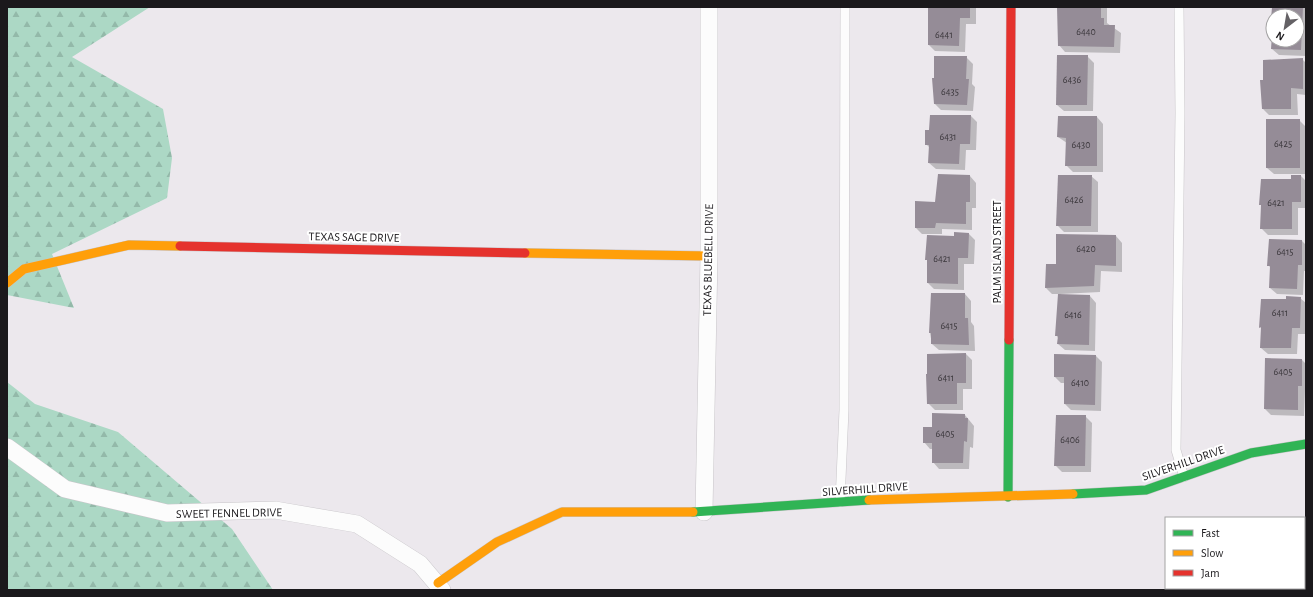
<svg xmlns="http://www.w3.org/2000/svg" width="1313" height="597" font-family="'Alegreya Sans',sans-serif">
<defs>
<pattern id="forest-firs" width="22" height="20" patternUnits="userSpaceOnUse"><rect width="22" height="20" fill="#acd8c5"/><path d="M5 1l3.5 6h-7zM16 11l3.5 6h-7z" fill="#93b9a9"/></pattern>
</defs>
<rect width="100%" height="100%" fill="#ece8ed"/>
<g fill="url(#forest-firs)">
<polygon points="7,7 150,7 72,57 163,109 172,158 167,198 52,254 74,308 7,295"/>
<polygon points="7,382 35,404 118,432 232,529 273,590 7,590"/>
</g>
<g fill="#0003" fill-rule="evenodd">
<polygon points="929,7 976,7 976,24 966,24 965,52 935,51 929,45"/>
<polygon points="1058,7 1107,7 1107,23 1121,33 1120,53 1065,52 1059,45"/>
<path d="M1273 7H1306V56L1279 55 1272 49 1273 34 1271 32ZM1273 16H1297V40H1273Z"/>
<polygon points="1087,56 1094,63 1093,111 1064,111 1057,105"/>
<polygon points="966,57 973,64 972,84 975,87 973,111 941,110 935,104"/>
<polygon points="1302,59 1306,63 1306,95 1297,94 1298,115 1269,115 1263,109 1264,81"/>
<polygon points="971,116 977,122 976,150 966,150 965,170 936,169 929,163 930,148 926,144"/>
<polygon points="1097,117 1103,124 1103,172 1073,172 1066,165 1067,143 1058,137"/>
<polygon points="1299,120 1306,127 1306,174 1274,174 1267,168"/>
<polygon points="970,176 976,183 976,208 972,208 972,230 942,229 942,234 922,234 916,228 936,203"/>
<polygon points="1091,176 1098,182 1098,232 1064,232 1057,225"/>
<polygon points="1292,176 1301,176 1306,181 1306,208 1298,208 1298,235 1268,235 1261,228 1262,206 1260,204 1292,180"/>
<polygon points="969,234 975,240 974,264 964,264 964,290 934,289 928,283 955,237"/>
<polygon points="1057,235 1116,236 1122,243 1122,272 1101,271 1100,292 1061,294 1061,296 1090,296 1096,303 1095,351 1065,350 1058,344 1058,338 1056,335 1059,294 1052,294 1046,288 1056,265"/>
<polygon points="1302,241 1306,245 1306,271 1304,271 1303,295 1277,294 1270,288 1271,268 1269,266"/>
<polygon points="965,294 971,301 971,322 974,326 975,351 939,350 932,344 930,333"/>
<polygon points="1300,298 1306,303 1306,334 1298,334 1297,354 1268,354 1261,348 1262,329 1260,327 1287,300"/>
<polygon points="966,354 972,360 972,389 963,389 963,410 935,410 928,403"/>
<polygon points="1096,356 1102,362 1101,411 1071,410 1065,404 1065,383 1061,383 1055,377"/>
<polygon points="1302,360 1306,364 1304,416 1271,415 1265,409"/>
<polygon points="965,415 974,426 973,448 970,447 969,469 939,469 933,462 933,449 930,449 924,442 933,428"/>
<polygon points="1085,416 1092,423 1091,472 1062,472 1055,465"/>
</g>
<g fill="#958c97">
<polygon points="928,7 970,7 970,18 960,18 959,46 928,45"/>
<polygon points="1057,7 1101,7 1101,18 1104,18 1104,25 1115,25 1114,47 1058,46"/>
<polygon points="1272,7 1303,7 1301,50 1271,49 1272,35 1273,40 1297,40 1297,16 1273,16 1273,32 1270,32"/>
<polygon points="1057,55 1088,55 1087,105 1056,105"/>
<polygon points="934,56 967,56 966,79 969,79 967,105 934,104 932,78 934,78"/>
<polygon points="1303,58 1303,89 1291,88 1291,109 1262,109 1260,80 1263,80 1263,60"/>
<polygon points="930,115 971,115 970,144 960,144 959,164 928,163 929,145 925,145 925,130 929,130"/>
<polygon points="1058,116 1097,116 1097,166 1065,166 1066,138 1057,137"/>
<rect x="1266" y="119" width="34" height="49"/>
<polygon points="938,174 970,175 970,202 966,202 966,224 936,223 935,228 915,228 915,201 935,202"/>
<polygon points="1058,175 1092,175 1091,226 1056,226"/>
<polygon points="1291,175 1301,175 1301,202 1292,202 1292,229 1260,229 1261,205 1259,205 1261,179 1291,179"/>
<polygon points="954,232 969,233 968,258 958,258 958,284 927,283 927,260 925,260 927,235 954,236"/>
<polygon points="1056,234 1116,235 1116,266 1095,265 1094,286 1045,288 1046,264 1056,264"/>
<polygon points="1269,239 1302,240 1302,265 1298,265 1297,289 1269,288 1270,266 1267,266"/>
<polygon points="931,293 965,293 965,318 968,318 969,345 931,344 931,333 929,333"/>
<polygon points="1058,294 1090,295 1089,345 1057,344 1058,336 1055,336"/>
<polygon points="1286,296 1301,297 1300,328 1292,328 1291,348 1260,348 1261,327 1259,328 1261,299 1286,299"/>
<polygon points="966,353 966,383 957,383 957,404 927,404 926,374 927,374 927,354"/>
<polygon points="1054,354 1096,355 1095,405 1064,404 1064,377 1054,377"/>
<polygon points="1265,358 1302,359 1302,386 1298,386 1298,410 1264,409"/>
<polygon points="932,413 965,414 965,418 968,418 967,442 964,441 963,463 932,463 932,443 923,443 923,427 932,427"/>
<polygon points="1056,415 1086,415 1085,466 1054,466"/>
</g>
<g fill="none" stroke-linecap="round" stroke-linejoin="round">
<defs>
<g id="lane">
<polyline points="1179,7 1180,113 1176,450 1184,477"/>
<polyline points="840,502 844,410 845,7"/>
</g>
<g id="street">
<polyline points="7,447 65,489 167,513 275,510 357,524 420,564 442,590"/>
<polyline points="704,512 709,256 709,7"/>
</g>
<g id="fast">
<polyline points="1073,494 1146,490 1251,453 1306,444"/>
<polyline points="1008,497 1009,340"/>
<polyline points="693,512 869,500"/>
</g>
<g id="slow">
<polyline points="525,253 709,256"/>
<polyline points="7,283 24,269 129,245 180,246"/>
<polyline points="869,500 1073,494"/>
<polyline points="438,583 497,542 562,512 693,512"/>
</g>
<g id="jam">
<polyline points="180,246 525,253"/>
<polyline points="1009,340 1011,7"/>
</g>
</defs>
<use href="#lane" stroke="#c8c5c9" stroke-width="10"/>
<use href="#street" stroke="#c8c5c9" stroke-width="18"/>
<use href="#fast" stroke="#c8c5c9" stroke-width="10"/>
<use href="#slow" stroke="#c8c5c9" stroke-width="10"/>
<use href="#jam" stroke="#c8c5c9" stroke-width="10"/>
<use href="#lane" stroke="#fcfcfc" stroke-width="9"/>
<use href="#street" stroke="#fcfcfc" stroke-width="17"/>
<use href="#fast" stroke="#30b455" stroke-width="9"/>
<use href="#slow" stroke="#ff9f0a" stroke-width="9"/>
<use href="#jam" stroke="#e5322d" stroke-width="9"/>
</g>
<g text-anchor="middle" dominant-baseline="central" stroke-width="4" stroke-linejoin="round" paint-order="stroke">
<g font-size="10" fill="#3a363b">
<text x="1086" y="32">6440</text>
<text x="944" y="35">6441</text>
<text x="1072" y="80">6436</text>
<text x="950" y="92">6435</text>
<text x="948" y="137">6431</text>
<text x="1283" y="144">6425</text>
<text x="1081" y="145">6430</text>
<text x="1074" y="200">6426</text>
<text x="1276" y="203">6421</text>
<text x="1086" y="249">6420</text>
<text x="1285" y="252">6415</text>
<text x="942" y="259">6421</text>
<text x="1280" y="313">6411</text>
<text x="1073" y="315">6416</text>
<text x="949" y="326">6415</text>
<text x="1283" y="372">6405</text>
<text x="946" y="378">6411</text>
<text x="1080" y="383">6410</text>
<text x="945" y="434">6405</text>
<text x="1070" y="440">6406</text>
</g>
<g font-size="12" fill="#1b191c" stroke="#fff">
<text transform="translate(354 237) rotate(1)">TEXAS SAGE DRIVE</text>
<text transform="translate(997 252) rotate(-90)">PALM ISLAND STREET</text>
<text transform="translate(708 260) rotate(-89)">TEXAS BLUEBELL DRIVE</text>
<text transform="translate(1183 463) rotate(-19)">SILVERHILL DRIVE</text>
<text transform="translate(865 489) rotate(-4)">SILVERHILL DRIVE</text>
<text transform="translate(229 513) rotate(-1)">SWEET FENNEL DRIVE</text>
</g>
</g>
<rect width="1313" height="597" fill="none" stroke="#1b191c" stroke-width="16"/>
<rect x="1165" y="517" width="140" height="72" fill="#ffffff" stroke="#a4a3a4"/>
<rect x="1173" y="530" width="20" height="6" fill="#30b455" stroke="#a4a3a4"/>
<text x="1201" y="537" font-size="12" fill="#1b191c">Fast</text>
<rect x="1173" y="550" width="20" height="6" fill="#ff9f0a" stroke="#a4a3a4"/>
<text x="1201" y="557" font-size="12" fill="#1b191c">Slow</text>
<rect x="1173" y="570" width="20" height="6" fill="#e5322d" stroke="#a4a3a4"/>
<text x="1201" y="577" font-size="12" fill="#1b191c">Jam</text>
<g transform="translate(1285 28) rotate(211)"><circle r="19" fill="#ffffff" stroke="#a4a3a4"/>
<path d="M0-3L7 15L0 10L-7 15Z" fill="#646165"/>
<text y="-6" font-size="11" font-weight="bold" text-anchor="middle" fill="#1b191c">N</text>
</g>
</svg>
